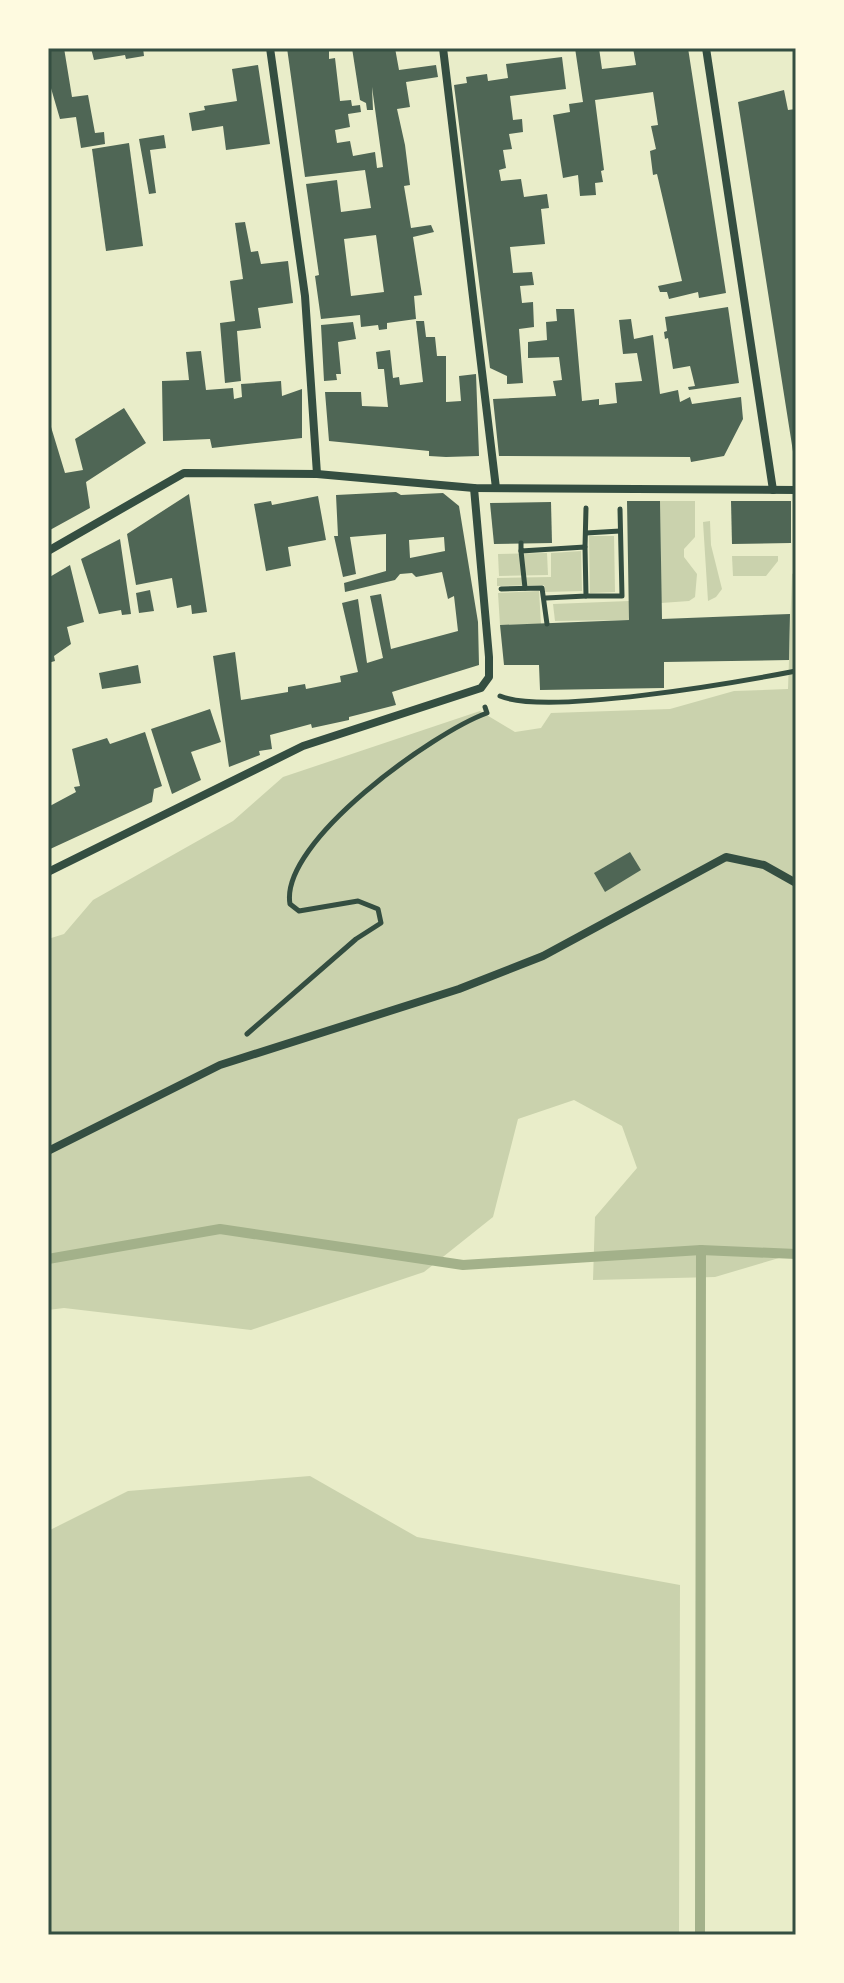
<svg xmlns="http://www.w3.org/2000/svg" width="844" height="1983" font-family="'Work Sans',sans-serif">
<rect width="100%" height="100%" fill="#e9edc9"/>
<g fill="#cad2ad">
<polygon points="660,501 695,501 695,537 684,549 684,557 697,574 695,597 689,601 661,603"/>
<polygon points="710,521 711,545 722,589 716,597 708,601 703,522"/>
<polygon points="589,536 614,536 615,592 590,593"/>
<polygon points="581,551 582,591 545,592 544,585 497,586 497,578 551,577 551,553"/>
<polygon points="547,553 548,575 499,576 498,554"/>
<polygon points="732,556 778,556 778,561 766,576 733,576"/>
<polygon points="796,572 796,1253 715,1277 593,1280 595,1217 637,1168 622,1126 574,1100 518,1119 493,1217 424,1272 251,1330 64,1308 48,1310 48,939 64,934 93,900 233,821 283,777 480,711 515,732 541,728 551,713 670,709 734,691 788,689 792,574"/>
<polygon points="539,591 541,624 500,625 498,593"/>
<polygon points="629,601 629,620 555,621 553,604"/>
<polygon points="310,1476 417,1537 680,1585 679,1935 48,1935 48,1531 128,1491"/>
</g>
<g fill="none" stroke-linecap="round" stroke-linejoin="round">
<g stroke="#a3b18a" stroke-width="10">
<polyline points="48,1259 220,1229 463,1265 701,1250 796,1254"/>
<polyline points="700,1935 701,1250"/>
</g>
</g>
<g fill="#4f6655" fill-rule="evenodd">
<polygon points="48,48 64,48 72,97 88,95 95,133 104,132 105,144 81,148 76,117 60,119 48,78"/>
<polygon points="91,48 143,48 144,56 126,59 125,55 94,60"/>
<path d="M287 48H329V59L335 58 340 101 351 100 352 106 360 105 361 112 348 114 350 127 335 130 337 143 350 141 353 156 375 152 377 168 383 167 372 87 373 110H367L366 103 360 100 352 48H395L399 70 436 65 438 77 406 82 410 107 397 109 405 145 410 185 404 186 411 228 431 225 434 232 413 237 422 295 414 296 416 319 387 323V329L379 330 378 325 361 327 360 315 321 319 315 276 319 275 306 184 337 180 341 212 371 208 365 170 305 177ZM376 235 384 292 351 296 344 239Z"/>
<polygon points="575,48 599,48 602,69 636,65 633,48 688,48 726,293 699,298 698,292 669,299 667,292 660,292 658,286 682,281 657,174 653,175 650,151 656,149 651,126 658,125 653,92 595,100 604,170 601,171 603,182 595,183 596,195 580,196 578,175 563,178 553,115 570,112 569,104 583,102"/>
<polygon points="562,57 566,89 510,96 513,120 522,119 523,132 509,134 512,149 503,150 506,168 499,170 501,181 521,179 524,197 547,194 549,208 541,209 545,244 510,247 513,273 532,272 534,285 520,286 522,303 533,302 534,327 519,329 523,383 507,384 507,376 490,368 454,85 467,83 466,77 487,74 488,81 508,78 506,64"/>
<polygon points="258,65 270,144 226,150 223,126 192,131 189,113 205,110 204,106 237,101 232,69"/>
<polygon points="784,90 788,110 796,109 794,458 738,102"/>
<polygon points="164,135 166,148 150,150 156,193 149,194 139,139"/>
<polygon points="129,143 143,246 106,251 92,149"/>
<polygon points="245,222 251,252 258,251 261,264 288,261 293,303 258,308 261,328 237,331 241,381 225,383 220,323 235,321 230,281 243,279 235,223"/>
<polygon points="728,307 739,383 689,390 688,387 695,386 690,366 673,369 668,338 665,339 664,332 667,331 665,317"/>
<polygon points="556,309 574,309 582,401 599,399 599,405 617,403 615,383 642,381 637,353 623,354 619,320 631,319 634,339 653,335 660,394 678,390 680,402 690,397 692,404 741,397 743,419 724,456 691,462 690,457 499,456 493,399 556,396 553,381 562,380 559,357 528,358 528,342 547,340 546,322 557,321"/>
<polygon points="416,321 424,321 426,337 435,337 437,356 446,356 446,402 461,401 459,376 476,374 479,456 446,457 429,456 429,451 329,441 325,392 361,392 362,406 388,407 384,369 378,369 376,352 390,350 393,378 399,377 400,385 423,382"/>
<polygon points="353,322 356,339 338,342 341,374 336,374 337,380 324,381 321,325"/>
<polygon points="201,351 206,390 233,388 234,399 242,397 241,384 281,381 282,396 302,389 302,438 212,448 210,439 163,441 162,381 189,380 186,352"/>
<polygon points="124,408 146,443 86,482 90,508 50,530 48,417 65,473 83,470 75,439"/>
<path d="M396 492 401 495 443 493 459 506 478 622 479 665 392 692 396 705 349 717V720L312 728 311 724 270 735 272 749 259 751 260 755 229 767 213 656 235 652 241 700 288 692V687L305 684 306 689 341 682 340 676 358 672 342 603 358 599 367 663 383 658 370 596 381 594 391 649 458 631 454 596 448 599 442 572 416 577 412 573 400 574 395 580 345 592 344 583 386 571V534L350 537 356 574 343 577 334 536H338L336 495ZM444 537 445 551 410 558 409 540Z"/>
<polygon points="189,494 207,612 192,614 191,605 177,608 172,578 136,585 127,534"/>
<polygon points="318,496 326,540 288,547 291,566 266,571 254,504 271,501 272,505"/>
<polygon points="627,501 660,501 662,619 790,614 789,660 664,662 664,688 540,690 539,665 504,665 500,625 629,620"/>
<polygon points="731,501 791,501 791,543 732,544"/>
<polygon points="551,502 552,543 494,544 490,503"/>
<polygon points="120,539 131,614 122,615 121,610 99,614 81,559"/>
<polygon points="70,565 84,622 67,627 71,644 54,656 55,661 48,663 48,578"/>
<polygon points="150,590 154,611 139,613 136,593"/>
<polygon points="138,665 141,683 102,689 99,673"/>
<polygon points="210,709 221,742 191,752 201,780 172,794 151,729"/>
<polygon points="145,732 162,786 154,789 152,802 48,850 48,807 76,792 74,787 80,786 72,749 107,738 110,744"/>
<polygon points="630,852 641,870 605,892 594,873"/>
</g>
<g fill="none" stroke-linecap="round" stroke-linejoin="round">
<g stroke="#344e41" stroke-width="5">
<polyline points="586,533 620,531"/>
<polyline points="521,543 521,551 585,547 586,596 546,598"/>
<polyline points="585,547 586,508"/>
<polyline points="521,551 525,588"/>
<polyline points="501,589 542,588 547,624"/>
<polyline points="586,596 622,596 620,509"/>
<path d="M500 696C547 716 739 682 796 671"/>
<path d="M247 1034 356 939 381 923 378 909 358 901 299 911 290 904C279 842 434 732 487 713L485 707"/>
</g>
<g stroke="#344e41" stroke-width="8">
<polyline points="270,48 305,296 317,474"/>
<polyline points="443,48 496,488"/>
<polyline points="706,48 773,490"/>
<polyline points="48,551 184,473 317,474 474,488 796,490"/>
<polyline points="48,872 303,746 481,688 489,677 489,657 474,488"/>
<polyline points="48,1151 220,1065 459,989 543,956 726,857 764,865 796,883"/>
</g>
</g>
<rect width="844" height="1983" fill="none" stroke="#fefae0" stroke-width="100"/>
<rect x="50" y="50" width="744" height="1883" fill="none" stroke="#344e41" stroke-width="3"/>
</svg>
